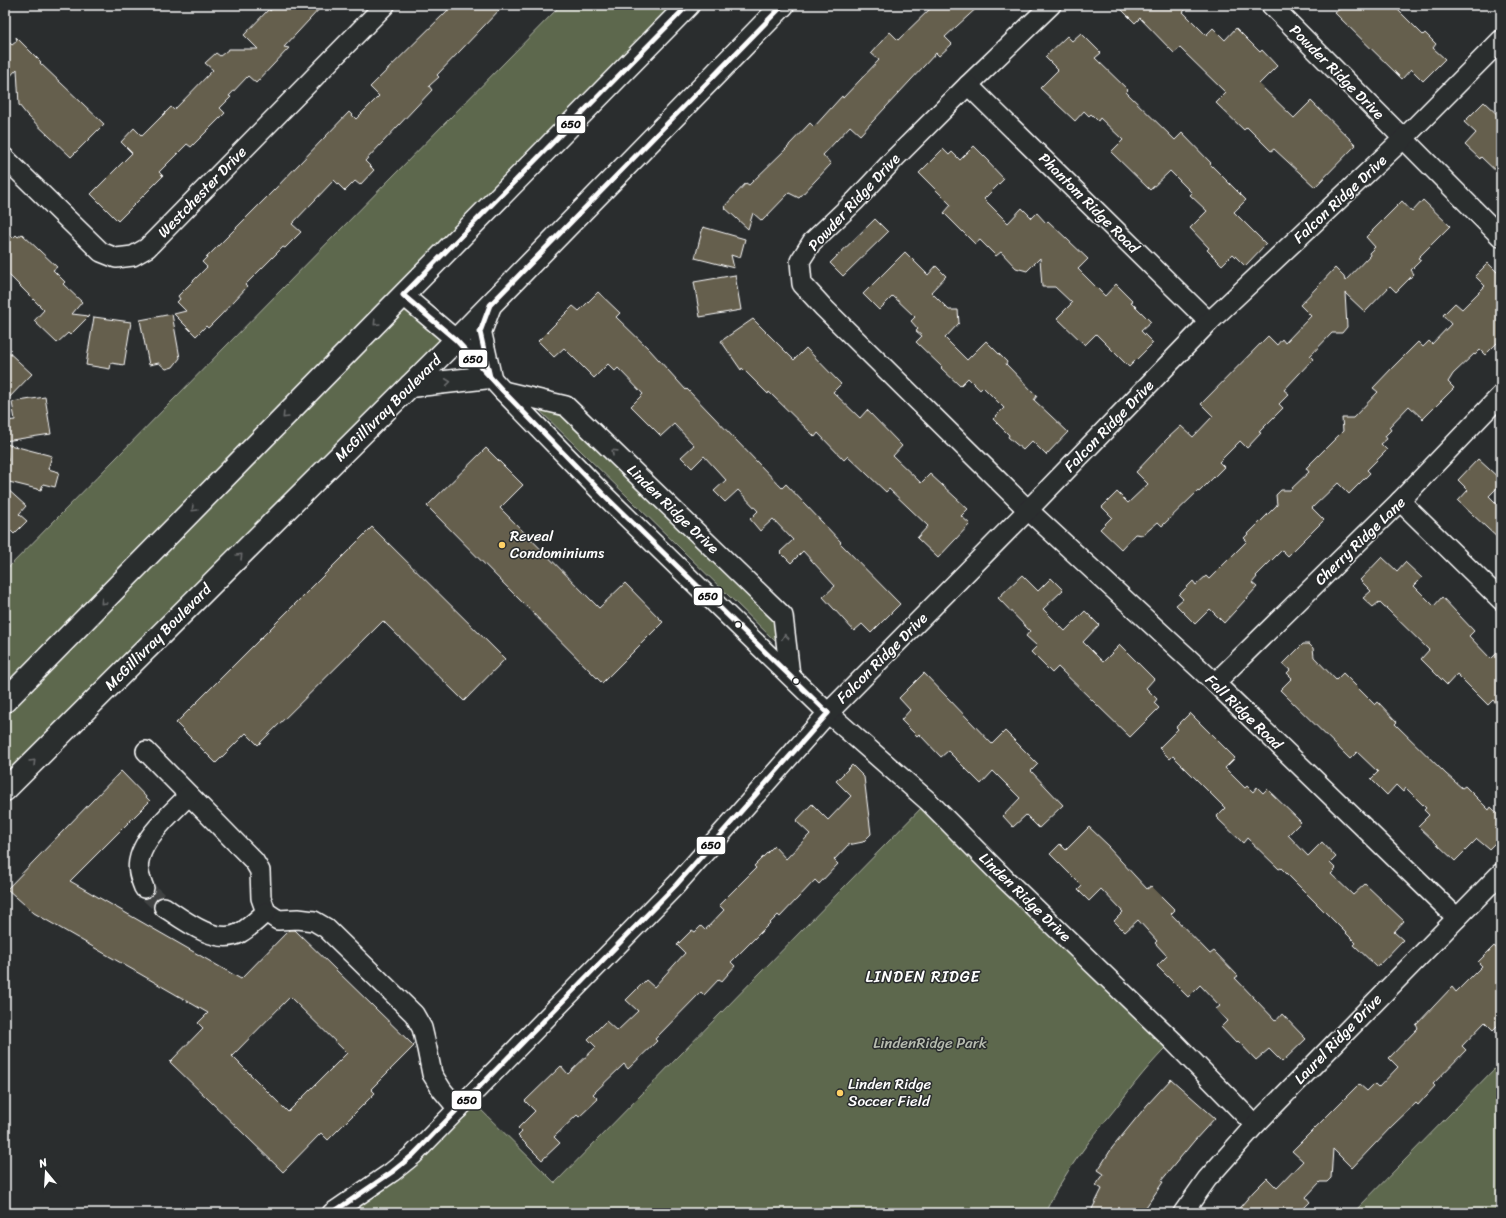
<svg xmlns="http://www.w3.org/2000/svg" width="1506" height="1218" font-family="Sriracha,sans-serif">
<rect width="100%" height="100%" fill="#2a2d2e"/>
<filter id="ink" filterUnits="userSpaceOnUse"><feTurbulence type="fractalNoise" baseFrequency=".025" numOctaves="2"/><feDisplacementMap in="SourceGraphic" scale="8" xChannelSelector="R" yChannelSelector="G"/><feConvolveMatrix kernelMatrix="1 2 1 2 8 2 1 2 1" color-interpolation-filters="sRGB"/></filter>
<g filter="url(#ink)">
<g fill="#5d674e" stroke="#aeb3a6">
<polygon points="561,5 688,5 403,295 456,340 5,790 5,571"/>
<polygon points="533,404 558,410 774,619 779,645"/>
<path d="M928 801 1173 1041C1151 1062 1133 1085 1115 1109 1089 1141 1062 1175 1045 1213H332L469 1098 555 1183Z"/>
<polygon points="1501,1062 1501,1213 1353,1213"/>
</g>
<g fill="#655e4e" stroke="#fff" fill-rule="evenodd">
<polygon points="276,5 323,5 284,47 289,48 256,83 248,76 229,96 231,97 220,108 225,113 191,147 187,144 159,172 163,176 118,221 91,194 132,153 121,142 134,128 142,136 171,107 174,110 213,70 205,63 216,53 220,56 229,49 258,49 244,35 269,9 270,11"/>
<polygon points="453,5 504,5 437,75 439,77 429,86 432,90 365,161 374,170 360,185 355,181 345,191 334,180 292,224 301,232 285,248 283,247 245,285 247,287 221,315 208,328 206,326 196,336 174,314 186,311 177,302 180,299 178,296 207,267 202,262 275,189 349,112 356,119 379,96 370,87"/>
<polygon points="934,5 980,5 945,37 952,44 939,56 936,53 860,135 850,126 823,155 831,164 799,198 789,193 762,221 753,213 748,229 724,207 746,183 749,185 789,146 789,145 810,123 814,127 842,96 843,98 879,60 871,53 890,32 898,40"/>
<polygon points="1117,5 1191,5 1183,12 1206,35 1213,28 1225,40 1236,28 1260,52 1262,50 1277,66 1259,84 1294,118 1311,101 1356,145 1315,187 1274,149 1271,151 1247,127 1244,130 1216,103 1226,93 1180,48 1174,53 1140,18 1135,23"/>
<polygon points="1344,5 1393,5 1423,35 1425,33 1436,44 1433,48 1445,59 1423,81 1411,69 1402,79 1335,13"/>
<polygon points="1081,33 1101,53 1095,58 1128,90 1126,92 1175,140 1182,133 1211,163 1210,164 1246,200 1234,212 1266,244 1245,266 1233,254 1222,265 1207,250 1209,248 1190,228 1207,211 1190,195 1192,193 1170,171 1150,190 1111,152 1123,140 1100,118 1098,121 1091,114 1089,116 1084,111 1075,121 1040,88 1058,70 1045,57 1067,36 1072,41"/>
<polygon points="16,37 41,62 40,63 104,124 71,157 27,115 19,105 17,69 5,82 5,38 12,45 17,41"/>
<polygon points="1484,102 1501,118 1501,176 1481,157 1480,159 1465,145 1476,133 1464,122"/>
<polygon points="974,146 989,161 988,162 1004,179 984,199 1008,223 1022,208 1032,218 1037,213 1046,223 1048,221 1088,259 1078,269 1105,296 1116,284 1133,301 1131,302 1151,322 1141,331 1153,343 1129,367 1096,334 1085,345 1057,318 1072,303 1055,287 1042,287 1040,258 1027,271 1016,268 1001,252 996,256 980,240 975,244 944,213 951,205 919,173 943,149 949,155 952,152 960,160"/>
<polygon points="1423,200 1450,226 1418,258 1421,260 1411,270 1414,274 1396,292 1390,286 1365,312 1345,293 1347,327 1342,333 1332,333 1310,356 1313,359 1284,390 1289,394 1279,404 1283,408 1259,432 1261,433 1247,448 1240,441 1219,462 1224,467 1199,492 1198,491 1162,526 1158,522 1143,535 1135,534 1121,549 1100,529 1112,517 1102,507 1117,492 1128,503 1148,484 1136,472 1167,439 1181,426 1193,437 1213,416 1201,404 1268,336 1277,345 1282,339 1285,343 1311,316 1300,305 1335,268 1344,277 1345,281 1370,255 1369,253 1375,247 1366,237 1402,201 1412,212"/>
<polygon points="875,219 888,232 843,276 830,263"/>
<polygon points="703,227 745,239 740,258 731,255 734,268 695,258"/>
<polygon points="5,230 13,238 16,235 18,237 22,234 57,267 53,270 65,282 63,284 82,302 72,314 89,316 70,335 68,333 57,343 34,321 44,310 5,271"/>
<polygon points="905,252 928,275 936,266 946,276 931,292 949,310 958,310 959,323 945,338 967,360 986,341 1007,362 1006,364 1037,396 1034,400 1068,432 1046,455 1032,441 1023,450 1008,437 1009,435 993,419 1004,408 983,387 980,390 968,378 960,386 941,368 942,367 916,342 922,336 916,331 918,329 911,321 915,317 893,296 879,310 863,294"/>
<polygon points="1488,263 1498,273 1501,270 1501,339 1485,355 1480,350 1475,355 1474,354 1453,374 1448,382 1454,388 1423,419 1409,406 1389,427 1391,430 1385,436 1387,439 1381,444 1387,450 1367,470 1370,473 1349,494 1338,483 1312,508 1324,520 1288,556 1282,550 1256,576 1257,577 1252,583 1257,587 1224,623 1210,609 1195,624 1176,605 1183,599 1179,595 1193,581 1196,585 1206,576 1209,579 1247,541 1244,538 1277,505 1276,495 1281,490 1290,490 1309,472 1306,468 1343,431 1342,418 1353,418 1378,392 1373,388 1393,367 1418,342 1423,347 1429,341 1432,344 1451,324 1443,315 1455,303 1462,309 1485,286 1475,276"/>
<polygon points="735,275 741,310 700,317 694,282"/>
<polygon points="598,292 620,313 616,317 649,349 686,390 687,389 782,488 786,484 841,542 840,543 900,604 871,633 862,624 854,631 823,597 835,586 803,551 791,563 780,552 793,540 773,519 760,531 750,519 758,511 738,490 725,502 714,491 726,480 704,456 692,468 681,457 694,445 674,424 661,436 631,406 643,394 618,368 615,371 608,364 594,378 564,348 554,357 538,341 573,306 579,311"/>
<polygon points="172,314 180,358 173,367 166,369 159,363 149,365 140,320"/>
<polygon points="94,317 131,322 124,365 111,363 110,369 86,365"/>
<polygon points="753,319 794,360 806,348 841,384 833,392 860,418 867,410 902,446 893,456 921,483 930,474 968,509 961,516 970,524 938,558 917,538 928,526 889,489 886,492 848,456 844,460 818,433 815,437 769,392 768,394 742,368 741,370 721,341"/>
<polygon points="5,349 32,374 5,402"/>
<polygon points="45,397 51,434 5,441 5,421 15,420 12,402"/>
<polygon points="6,444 52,456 48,469 59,472 55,487 43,484 41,490 5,481 5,460 8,461"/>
<polygon points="486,448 523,485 500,508 599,608 625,583 663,622 602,683 427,506"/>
<polygon points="1478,459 1501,480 1501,484 1489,496 1501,508 1501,541 1458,501 1468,490 1458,480"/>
<polygon points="5,487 26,506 19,514 27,521 14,534 6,526 5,528"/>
<polygon points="372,527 505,659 464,701 383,621 258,745 246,733 216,763 176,723"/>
<polygon points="1382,557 1397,571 1405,562 1422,578 1414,586 1434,606 1442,597 1474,631 1469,636 1491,659 1501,649 1501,709 1493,700 1488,705 1457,674 1447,685 1421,659 1429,650 1386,608 1385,608 1379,602 1373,607 1363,598 1371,591 1360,580"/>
<polygon points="1022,575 1038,591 1051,578 1063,590 1043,609 1065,631 1085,611 1099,625 1083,642 1103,662 1120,645 1154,679 1146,688 1157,699 1154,703 1159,708 1130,737 1058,667 1052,673 1031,652 1037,646 1026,636 1030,631 998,598"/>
<polygon points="1303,644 1309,644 1313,648 1314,657 1336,680 1343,673 1375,705 1378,702 1397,722 1395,724 1446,774 1462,788 1465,786 1489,810 1491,807 1501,817 1501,837 1489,849 1477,839 1455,861 1418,826 1429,815 1424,810 1426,808 1406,788 1403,792 1396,785 1387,795 1371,779 1378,772 1357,752 1350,759 1280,690 1292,678 1287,673 1290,670 1283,664"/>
<polygon points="924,673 992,744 1005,731 1038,764 1031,771 1063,805 1039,828 1026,815 1013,827 1003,816 1020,798 993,771 981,784 948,751 941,757 919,734 917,736 901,720 910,710 899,698"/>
<polygon points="1190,713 1235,758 1225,768 1245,788 1247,786 1253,792 1257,787 1263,793 1267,789 1301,822 1288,835 1308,856 1322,842 1336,857 1330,863 1336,869 1331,874 1353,895 1365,884 1404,921 1394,932 1403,940 1377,967 1354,945 1356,943 1281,868 1279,869 1247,838 1243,843 1216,817 1225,808 1173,756 1170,759 1159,748 1178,729 1176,727"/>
<polygon points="852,765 864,777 871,834 863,842 848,845 834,860 838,864 819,884 815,880 780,917 778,915 731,962 735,966 722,981 719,979 704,995 701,992 655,1039 657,1041 628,1069 624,1064 593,1094 598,1099 579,1117 577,1115 554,1137 560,1143 542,1160 518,1136 522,1132 518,1128 535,1111 525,1101 561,1066 568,1074 596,1047 588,1039 606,1021 617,1031 638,1011 626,1000 646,980 654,987 685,953 677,945 692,930 695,932 701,926 705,930 724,910 719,905 756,868 754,866 774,846 786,859 810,834 796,821 812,804 828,820 851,796 836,781"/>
<path d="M121 771 150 801 70 881 241 979 289 930H295L414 1046 371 1089 375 1093 328 1140 321 1133 283 1172 170 1062 203 1028 198 1023 208 1013 34 913 7 889ZM290 997 347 1053 288 1112 232 1056Z"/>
<polygon points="1089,827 1109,846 1108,847 1147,889 1151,886 1175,910 1171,914 1210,954 1214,951 1238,976 1235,978 1276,1021 1282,1014 1306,1039 1282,1062 1269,1049 1256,1060 1238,1041 1236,1043 1221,1027 1227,1021 1216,1009 1220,1006 1200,985 1188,997 1157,966 1167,956 1155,943 1157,941 1138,920 1125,932 1114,921 1123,912 1101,889 1089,901 1078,890 1082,886 1050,854 1060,844 1066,850"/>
<polygon points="1494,946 1501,952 1501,1022 1493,1030 1485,1022 1462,1046 1466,1050 1433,1084 1435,1086 1418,1105 1416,1103 1393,1125 1352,1168 1333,1149 1331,1178 1327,1182 1320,1182 1306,1197 1310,1202 1299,1213 1235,1213 1253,1192 1267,1178 1277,1188 1303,1161 1292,1151 1359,1084 1367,1091 1374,1084 1378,1088 1398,1067 1389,1058 1418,1028 1416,1025 1452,987 1456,992 1482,966 1478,962"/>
<polygon points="1171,1079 1215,1118 1194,1141 1161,1181 1163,1182 1142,1213 1090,1213 1102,1189 1096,1185 1104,1174 1098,1170 1112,1148 1147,1105"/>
</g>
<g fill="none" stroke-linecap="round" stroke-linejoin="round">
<polyline stroke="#3f4243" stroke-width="19" stroke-dasharray="19 10" stroke-linecap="butt" points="144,888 164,907"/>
<defs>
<g id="minor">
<polyline points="1051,5 968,85 896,157 855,201 812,242 800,261 802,284 824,308 1028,510 1215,683 1457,918"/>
<polyline points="1271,5 1501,237"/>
<polyline points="968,85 1209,322"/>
<polyline points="5,158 101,252 116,258 133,256 147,248 385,5"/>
<polyline points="403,295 456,340 503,391 604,495 828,713 928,801 1004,878 1173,1041 1255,1125"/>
<polyline points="503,391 566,406 783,616 790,675"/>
<polyline points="1400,501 1501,600"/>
<polyline points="1215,683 1400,501 1501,395"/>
<polyline points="146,751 254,861 260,871 261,898 266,912 278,920 298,919 314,921 326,928 414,1014 422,1028 427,1049 432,1074 442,1090 458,1109"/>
<path d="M144 888C142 883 140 878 139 873 133 845 171 814 189 795"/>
<path d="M164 907C182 919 216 946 240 933 249 928 258 919 266 912"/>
<polyline points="332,1213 392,1172 413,1155 676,885 828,713 1028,510 1209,322 1403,139 1501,40"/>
<polyline points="1183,1213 1207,1179 1255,1125 1501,873"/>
</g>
<g id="major">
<polyline points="410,386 490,377 480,332 489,308"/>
<polyline points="5,701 688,5"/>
<polyline points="5,790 456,340 783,5"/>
</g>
</defs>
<use href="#minor" stroke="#fff" stroke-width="22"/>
<use href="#major" stroke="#fff" stroke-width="25"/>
<use href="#minor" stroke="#2a2d2e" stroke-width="19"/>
<use href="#major" stroke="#2a2d2e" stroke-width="22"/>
<defs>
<g id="bus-1">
<polyline points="688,5 403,295 456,340 503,391 604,495 828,713"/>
<polyline points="490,377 480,332 490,305 783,5"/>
<polyline points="332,1213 392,1172 413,1155 676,885 828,713"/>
</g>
</defs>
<use href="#bus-1" stroke="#2a2d2e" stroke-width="8"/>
<use href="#bus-1" stroke="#fff" stroke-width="5"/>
</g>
<defs><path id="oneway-chevron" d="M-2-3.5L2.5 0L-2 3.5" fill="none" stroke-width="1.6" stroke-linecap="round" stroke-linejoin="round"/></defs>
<g stroke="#6a6c6d">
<use href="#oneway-chevron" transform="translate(376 323) rotate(134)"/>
<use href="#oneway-chevron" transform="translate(448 382) rotate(-6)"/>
<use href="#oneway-chevron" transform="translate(285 416) rotate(134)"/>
<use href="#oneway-chevron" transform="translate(614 452) rotate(-136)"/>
<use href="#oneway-chevron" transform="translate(194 509) rotate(134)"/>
<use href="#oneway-chevron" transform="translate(240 556) rotate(-45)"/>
<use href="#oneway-chevron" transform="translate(103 602) rotate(134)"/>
<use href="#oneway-chevron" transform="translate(785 637) rotate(-97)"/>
<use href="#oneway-chevron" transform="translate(33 762) rotate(-45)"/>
</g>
</g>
<g fill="#ffd166" stroke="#2a2d2e" stroke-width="1.5">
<circle cx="502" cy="545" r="4"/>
<circle cx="840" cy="1093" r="4"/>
</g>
<g fill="#fff" stroke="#2a2d2e" stroke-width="1.5">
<circle cx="738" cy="625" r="3.5"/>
<circle cx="796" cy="681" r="3.5"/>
</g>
<g text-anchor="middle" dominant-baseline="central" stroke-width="3" stroke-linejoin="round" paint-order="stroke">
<g font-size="15" fill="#fff" stroke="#2a2d2e">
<text transform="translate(1337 72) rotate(45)">Powder Ridge Drive</text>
<text transform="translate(202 192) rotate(-46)">Westchester Drive</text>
<text transform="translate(1340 199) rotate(-43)">Falcon Ridge Drive</text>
<text transform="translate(854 202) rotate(-47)">Powder Ridge Drive</text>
<text transform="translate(1089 203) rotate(45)">Phantom Ridge Road</text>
<text transform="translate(388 408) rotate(-45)">McGillivray Boulevard</text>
<text transform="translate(1109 426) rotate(-46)">Falcon Ridge Drive</text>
<text transform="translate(673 509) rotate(44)">Linden Ridge Drive</text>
<text transform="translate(1360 541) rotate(-44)">Cherry Ridge Lane</text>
<text transform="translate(158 637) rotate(-45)">McGillivray Boulevard</text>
<text transform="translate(882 658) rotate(-45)">Falcon Ridge Drive</text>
<text transform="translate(1244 712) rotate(44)">Fall Ridge Road</text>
<text transform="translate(1025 897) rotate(44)">Linden Ridge Drive</text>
<text transform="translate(1338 1039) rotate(-46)">Laurel Ridge Drive</text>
</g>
<g font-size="15" fill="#fff" stroke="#2a2d2e" text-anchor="start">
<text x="510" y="536">Reveal<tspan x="510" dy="17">Condominiums</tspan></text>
<text x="848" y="1084">Linden Ridge<tspan x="848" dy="17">Soccer Field</tspan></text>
</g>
<g font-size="15" fill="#b6bbaf" stroke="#2a2d2e">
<text x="930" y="1043">LindenRidge Park</text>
</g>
<g font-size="16" letter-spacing="1" fill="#fff" stroke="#2a2d2e">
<text x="923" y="976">LINDEN RIDGE</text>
</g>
</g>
<g stroke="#2a2d2e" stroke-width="1.5">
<rect x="556" y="115" width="30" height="19" rx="4" fill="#fff"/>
<rect x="458" y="349" width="30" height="19" rx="4" fill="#fff"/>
<rect x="693" y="587" width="30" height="19" rx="4" fill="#fff"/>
<rect x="696" y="836" width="30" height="19" rx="4" fill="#fff"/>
<rect x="451" y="1090" width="31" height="20" rx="4" fill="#fff"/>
</g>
<g font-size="11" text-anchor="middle" font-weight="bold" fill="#111">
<text x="571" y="128">650</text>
<text x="473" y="363">650</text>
<text x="708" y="600">650</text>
<text x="711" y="849">650</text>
<text x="467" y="1104">650</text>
</g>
<rect width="1506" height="1218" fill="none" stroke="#2a2d2e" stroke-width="20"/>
<rect x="10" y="10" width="1486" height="1198" fill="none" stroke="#fff" stroke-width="1.5" filter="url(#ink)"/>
<g transform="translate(46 1172) rotate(342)" stroke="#2a2d2e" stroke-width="3" paint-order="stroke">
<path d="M0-3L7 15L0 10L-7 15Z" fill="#ffffff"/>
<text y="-6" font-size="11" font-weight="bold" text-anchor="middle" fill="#ffffff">N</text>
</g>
</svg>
